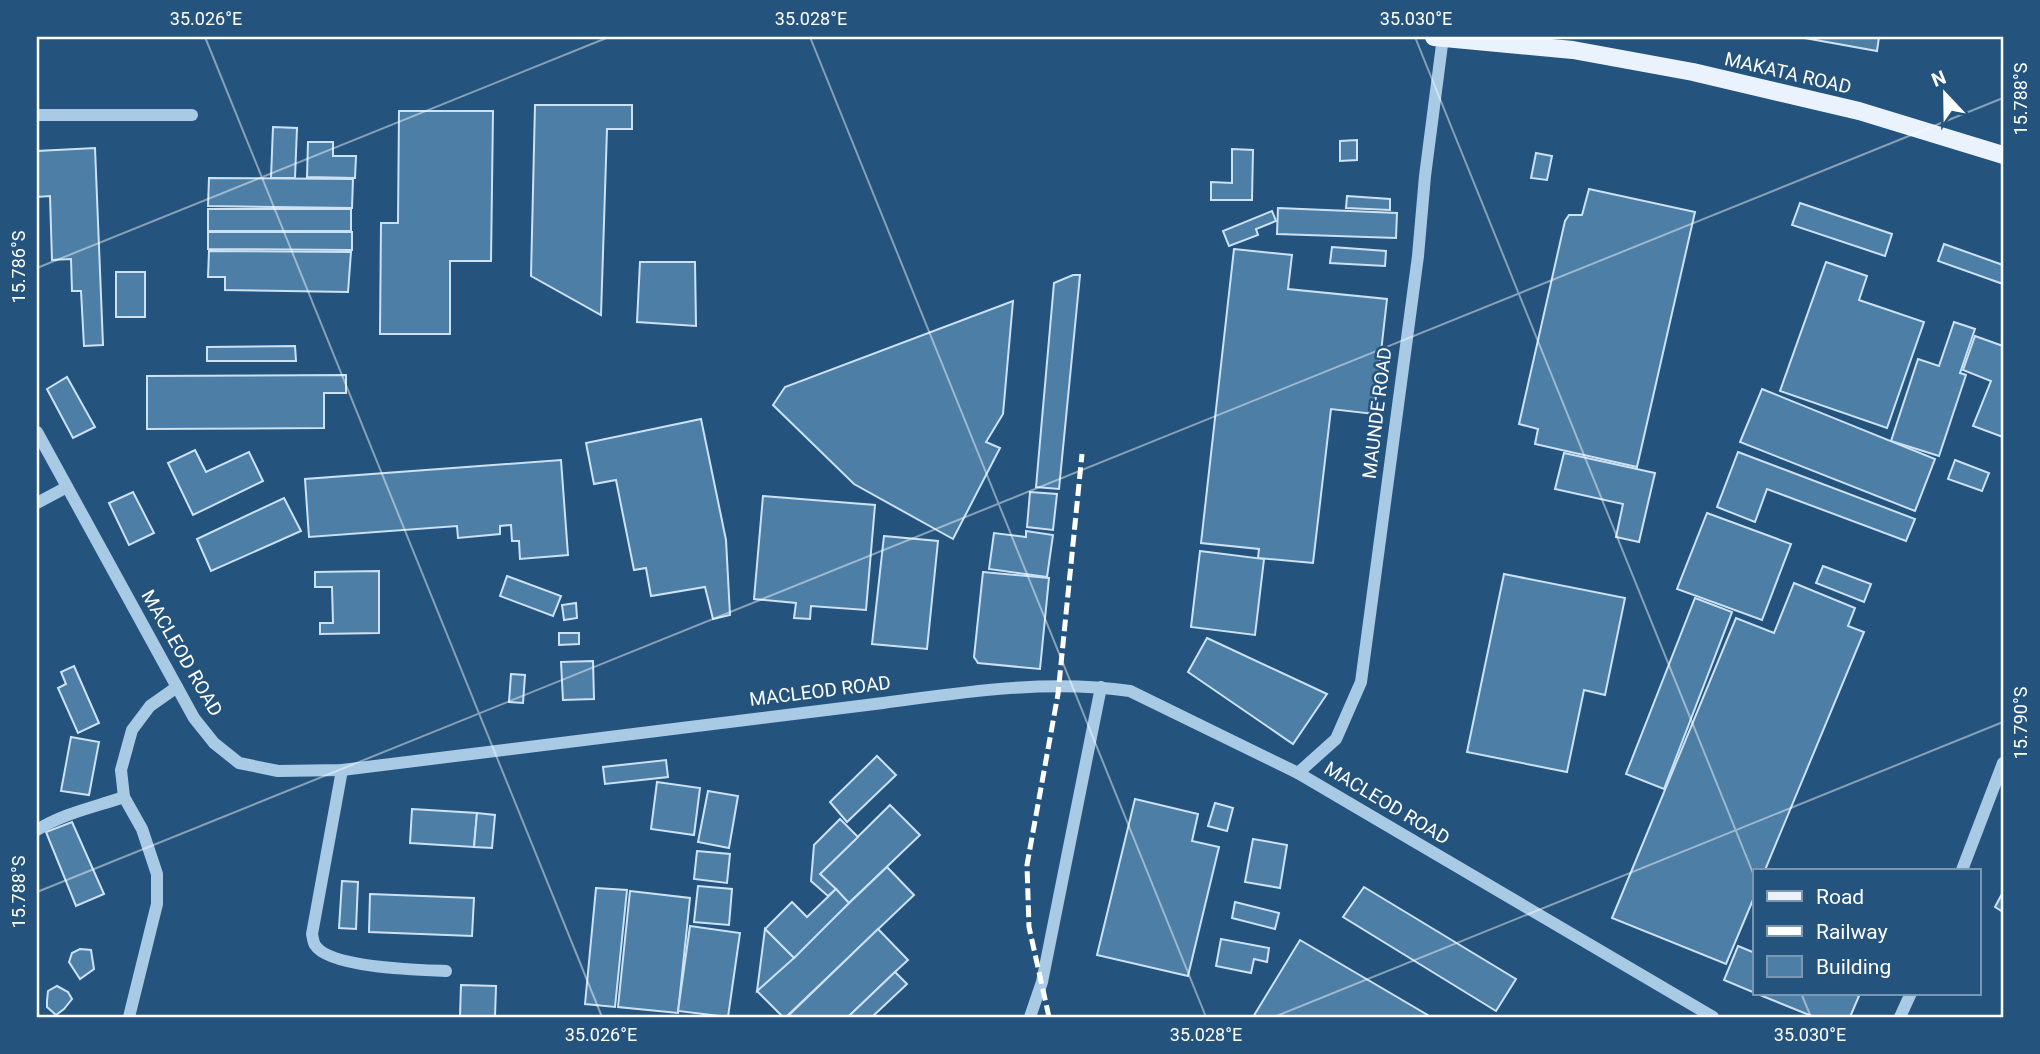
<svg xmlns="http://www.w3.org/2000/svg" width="2040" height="1054" font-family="Roboto,sans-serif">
<rect width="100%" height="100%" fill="#24547d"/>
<g fill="#4c7ea6" stroke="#cce2f4" stroke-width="2">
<polygon points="1799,37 1879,37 1877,51"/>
<polygon points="535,105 632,105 632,129 607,129 601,315 531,276"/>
<polygon points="399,111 493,111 491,261 450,261 450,334 380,334 381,223 398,223"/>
<polygon points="273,127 297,128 295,178 271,178"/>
<polygon points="1357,140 1357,160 1340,161 1340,141"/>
<polygon points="308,142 333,142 333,156 356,156 355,178 307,177"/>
<polygon points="95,148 103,345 84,346 81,291 72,291 71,259 52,260 50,196 37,197 37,151"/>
<polygon points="1232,149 1253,150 1252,200 1211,200 1211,182 1232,183"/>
<polygon points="1536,153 1552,156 1547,180 1531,178"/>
<polygon points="209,178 353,179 352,208 208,206"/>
<polygon points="1589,189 1695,212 1637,467 1535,444 1538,429 1519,424 1565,221 1569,215 1582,215"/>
<polygon points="1347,196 1390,199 1390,210 1346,208"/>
<polygon points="1800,203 1892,234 1885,256 1792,225"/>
<polygon points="1278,208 1397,213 1396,238 1277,234"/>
<rect x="208" y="209" width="143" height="22"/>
<polygon points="1272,211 1276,221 1256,229 1258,235 1229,246 1223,231"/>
<polygon points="208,232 352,232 352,250 208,249"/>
<polygon points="1944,244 2003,265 2003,284 1938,261"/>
<polygon points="1332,247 1386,251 1385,266 1330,263"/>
<polygon points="1234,249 1292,255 1288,289 1387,299 1374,414 1331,409 1313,563 1258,558 1259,549 1201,543"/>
<polygon points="209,251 351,252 348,292 225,290 225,277 208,277"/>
<polygon points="640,262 695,262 696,326 637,322"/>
<polygon points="1826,262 1867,276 1859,300 1924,322 1887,428 1780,391"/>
<rect x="116" y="272" width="29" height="45"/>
<polygon points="1073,275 1080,275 1059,489 1036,487 1054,283"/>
<polygon points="1013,301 1003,414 986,442 1000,448 953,539 854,484 773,405 785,387"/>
<polygon points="1954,322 1975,329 1960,373 1966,375 1939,456 1891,441 1918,359 1939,366"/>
<polygon points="1975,336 2003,346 2003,437 1973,426 1991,381 1963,370"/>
<polygon points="295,346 296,361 207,361 207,347"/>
<polygon points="346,375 346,393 324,393 324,428 147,429 147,376"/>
<polygon points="67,377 95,427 73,438 47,389"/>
<polygon points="1762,389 1935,459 1915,511 1740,442"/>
<polygon points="701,419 726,540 730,615 713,619 705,587 651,596 646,568 634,570 616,480 594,484 586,443"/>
<polygon points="195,450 206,472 249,452 263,481 193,515 168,463"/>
<polygon points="1738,452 1915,519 1906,541 1767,489 1755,522 1717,507"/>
<polygon points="1564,453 1655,473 1639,542 1616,537 1623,504 1555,489"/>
<polygon points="561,460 568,555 520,559 519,541 512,541 511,525 500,526 500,534 458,538 457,526 309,537 305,479"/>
<polygon points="1955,460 1989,473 1982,491 1948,479"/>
<polygon points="133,492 154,533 129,545 109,503"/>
<polygon points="1030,492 1057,494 1053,530 1027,527"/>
<polygon points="763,496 875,505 866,610 811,606 810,619 794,618 796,603 754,599"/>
<polygon points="284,498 301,531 211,571 197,539"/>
<polygon points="1707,513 1791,544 1762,620 1677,589"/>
<polygon points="1026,531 1053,535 1047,577 989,569 994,533 1026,537"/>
<polygon points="884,536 938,541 927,649 872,644"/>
<polygon points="1200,551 1264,559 1255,635 1191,627"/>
<polygon points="1823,566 1871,584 1864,602 1816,583"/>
<polygon points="379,571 379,633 320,634 320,623 333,623 332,587 315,587 315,572"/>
<polygon points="983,572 1049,578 1040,669 978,663 974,657"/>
<polygon points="1504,574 1625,598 1605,695 1584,690 1567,772 1467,752"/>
<polygon points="507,576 561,596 553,616 500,596"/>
<polygon points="1794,583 1855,608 1848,626 1864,632 1765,870 1755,870 1755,895 1726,964 1612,918 1736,618 1774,633"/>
<polygon points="1695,598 1732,612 1664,789 1626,774"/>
<polygon points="576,603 577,618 564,620 562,605"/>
<polygon points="559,633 579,633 579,644 559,645"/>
<polygon points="1207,638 1327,694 1293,744 1188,672"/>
<polygon points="593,661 594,699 563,700 561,662"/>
<polygon points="74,666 99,723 78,733 58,688 66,684 61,672"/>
<polygon points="511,674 525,675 523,703 509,702"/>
<polygon points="71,737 99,742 89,795 61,791"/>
<polygon points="877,756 896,775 847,822 830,802"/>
<polygon points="666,760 668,777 605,784 603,767"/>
<polygon points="657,782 700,788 694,835 651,829"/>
<polygon points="708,791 738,796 729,848 698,842"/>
<polygon points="1135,799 1198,814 1192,841 1219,847 1188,976 1097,955"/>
<polygon points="1215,803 1233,808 1227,831 1208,826"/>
<polygon points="890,805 920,835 849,903 820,874"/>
<polygon points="412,809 477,813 474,847 410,843"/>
<polygon points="477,813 495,815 492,848 474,847"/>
<polygon points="840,819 858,837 820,874 836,889 828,896 811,881 814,845"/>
<polygon points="72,822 104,894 76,906 46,832"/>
<polygon points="1253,839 1287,845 1280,888 1245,882"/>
<polygon points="697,851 730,854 727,883 694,879"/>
<polygon points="887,867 914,895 786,1017 783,1017 757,991"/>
<polygon points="342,881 358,882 356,929 339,928"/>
<polygon points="698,886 732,889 729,925 694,922"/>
<polygon points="1364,887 1516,979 1496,1011 1343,917"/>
<polygon points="596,888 627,890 615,1007 585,1004"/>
<polygon points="836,889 849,903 794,958 765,929 792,902 807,917"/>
<polygon points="630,891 690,898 678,1013 618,1007"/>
<polygon points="2003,892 2003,912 1995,907"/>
<polygon points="370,894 474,898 472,936 369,932"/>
<polygon points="1235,902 1279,913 1275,929 1232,918"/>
<polygon points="690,926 740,933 728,1017 678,1011"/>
<polygon points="765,929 794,958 757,991"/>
<polygon points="878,929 908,960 895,972 848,1017 787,1017"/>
<polygon points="1221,939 1269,948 1267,962 1254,959 1251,973 1216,966"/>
<polygon points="1300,940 1431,1017 1253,1017"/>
<polygon points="1738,946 1755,953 1755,993 1724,980"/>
<polygon points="80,949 91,950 94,969 80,979 69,962 72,953"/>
<polygon points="895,972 907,984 872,1017 848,1017"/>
<polygon points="461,985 496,986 495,1017 460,1017"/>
<polygon points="57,986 68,992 72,999 64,1009 56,1015 47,1007 47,1001 48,991"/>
<polygon points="1755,993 1851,993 1859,996 1850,1017 1814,1017"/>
</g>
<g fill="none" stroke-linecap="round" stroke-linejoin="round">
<g stroke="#a9cae5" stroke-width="12">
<polyline points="37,115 192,115"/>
<path d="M37 432 194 718 214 743 239 763 278 771 342 770 883 703C964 692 1049 679 1130 691L1298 773 1713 1017"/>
<polyline points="37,503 67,487"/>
<path d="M342 770 312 934C313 938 313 942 315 945 329 968 420 970 446 971"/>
<polyline points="1298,773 1336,739 1361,682 1418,256 1425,176 1443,37"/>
<path d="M37 830C64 813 95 807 124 797"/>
<polyline points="1962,870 2003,763"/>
<polyline points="129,1017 157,904 157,874 142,829 124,797 121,770 132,730 150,706 177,687"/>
<polyline points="1030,1017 1042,982 1101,687"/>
<polyline points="1900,1017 1911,993"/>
</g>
<polyline stroke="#eaf3fd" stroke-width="18" points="1434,37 1573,50 1693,72 1859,111 2003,155"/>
<polyline stroke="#fff" stroke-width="5" stroke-dasharray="12 5" stroke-linecap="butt" points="1049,1017 1029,927 1027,865 1058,694 1082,454"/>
</g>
<path fill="none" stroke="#fff" stroke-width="2" stroke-opacity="0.45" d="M205 37 602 1017M810 37 1206 1017M1415 37 1755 878M37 268 609 37M37 892 2003 98M1801 993 1811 1017M1274 1017 2003 722"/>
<g text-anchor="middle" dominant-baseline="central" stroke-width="5" stroke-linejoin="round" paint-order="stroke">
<g font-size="19" fill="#fff" stroke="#24547d">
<text transform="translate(1788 73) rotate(13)">MAKATA ROAD</text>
<text transform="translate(1377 413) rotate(-83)">MAUNDE ROAD</text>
<text transform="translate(182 653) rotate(60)">MACLEOD ROAD</text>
<text transform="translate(820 691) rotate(-7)">MACLEOD ROAD</text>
<text transform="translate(1387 803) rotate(31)">MACLEOD ROAD</text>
</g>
</g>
<rect width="2040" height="1054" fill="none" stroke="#24547d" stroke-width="77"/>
<rect x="1753" y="869" width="228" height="126" fill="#24547d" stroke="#7c98b1" stroke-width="2"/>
<rect x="1767" y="891" width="35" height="10" fill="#eaf3fd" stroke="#7c98b1" stroke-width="2"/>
<text x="1816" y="904" font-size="21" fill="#ffffff">Road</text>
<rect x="1767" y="926" width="35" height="10" fill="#ffffff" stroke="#7c98b1" stroke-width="2"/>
<text x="1816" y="939" font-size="21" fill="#ffffff">Railway</text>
<rect x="1767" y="956" width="35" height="21" fill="#4c7ea6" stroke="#7c98b1" stroke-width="2"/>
<text x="1816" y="974" font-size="21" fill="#ffffff">Building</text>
<g transform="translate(1945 94) rotate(338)" stroke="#24547d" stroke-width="5" paint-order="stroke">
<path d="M0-5L12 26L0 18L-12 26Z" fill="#ffffff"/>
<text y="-10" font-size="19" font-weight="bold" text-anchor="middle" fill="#ffffff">N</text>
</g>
<rect x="38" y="38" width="1964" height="978" fill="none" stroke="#fff" stroke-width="2.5"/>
<g font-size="18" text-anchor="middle" fill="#fff">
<text x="206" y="25">35.026°E</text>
<text x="811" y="25">35.028°E</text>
<text x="1416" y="25">35.030°E</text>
<text transform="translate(2021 99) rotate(-90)" y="6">15.788°S</text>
<text transform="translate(19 267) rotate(-90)" y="6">15.786°S</text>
<text transform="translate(2021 723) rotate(-90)" y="6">15.790°S</text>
<text transform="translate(19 892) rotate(-90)" y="6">15.788°S</text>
<text x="601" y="1041">35.026°E</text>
<text x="1206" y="1041">35.028°E</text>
<text x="1810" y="1041">35.030°E</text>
</g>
</svg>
